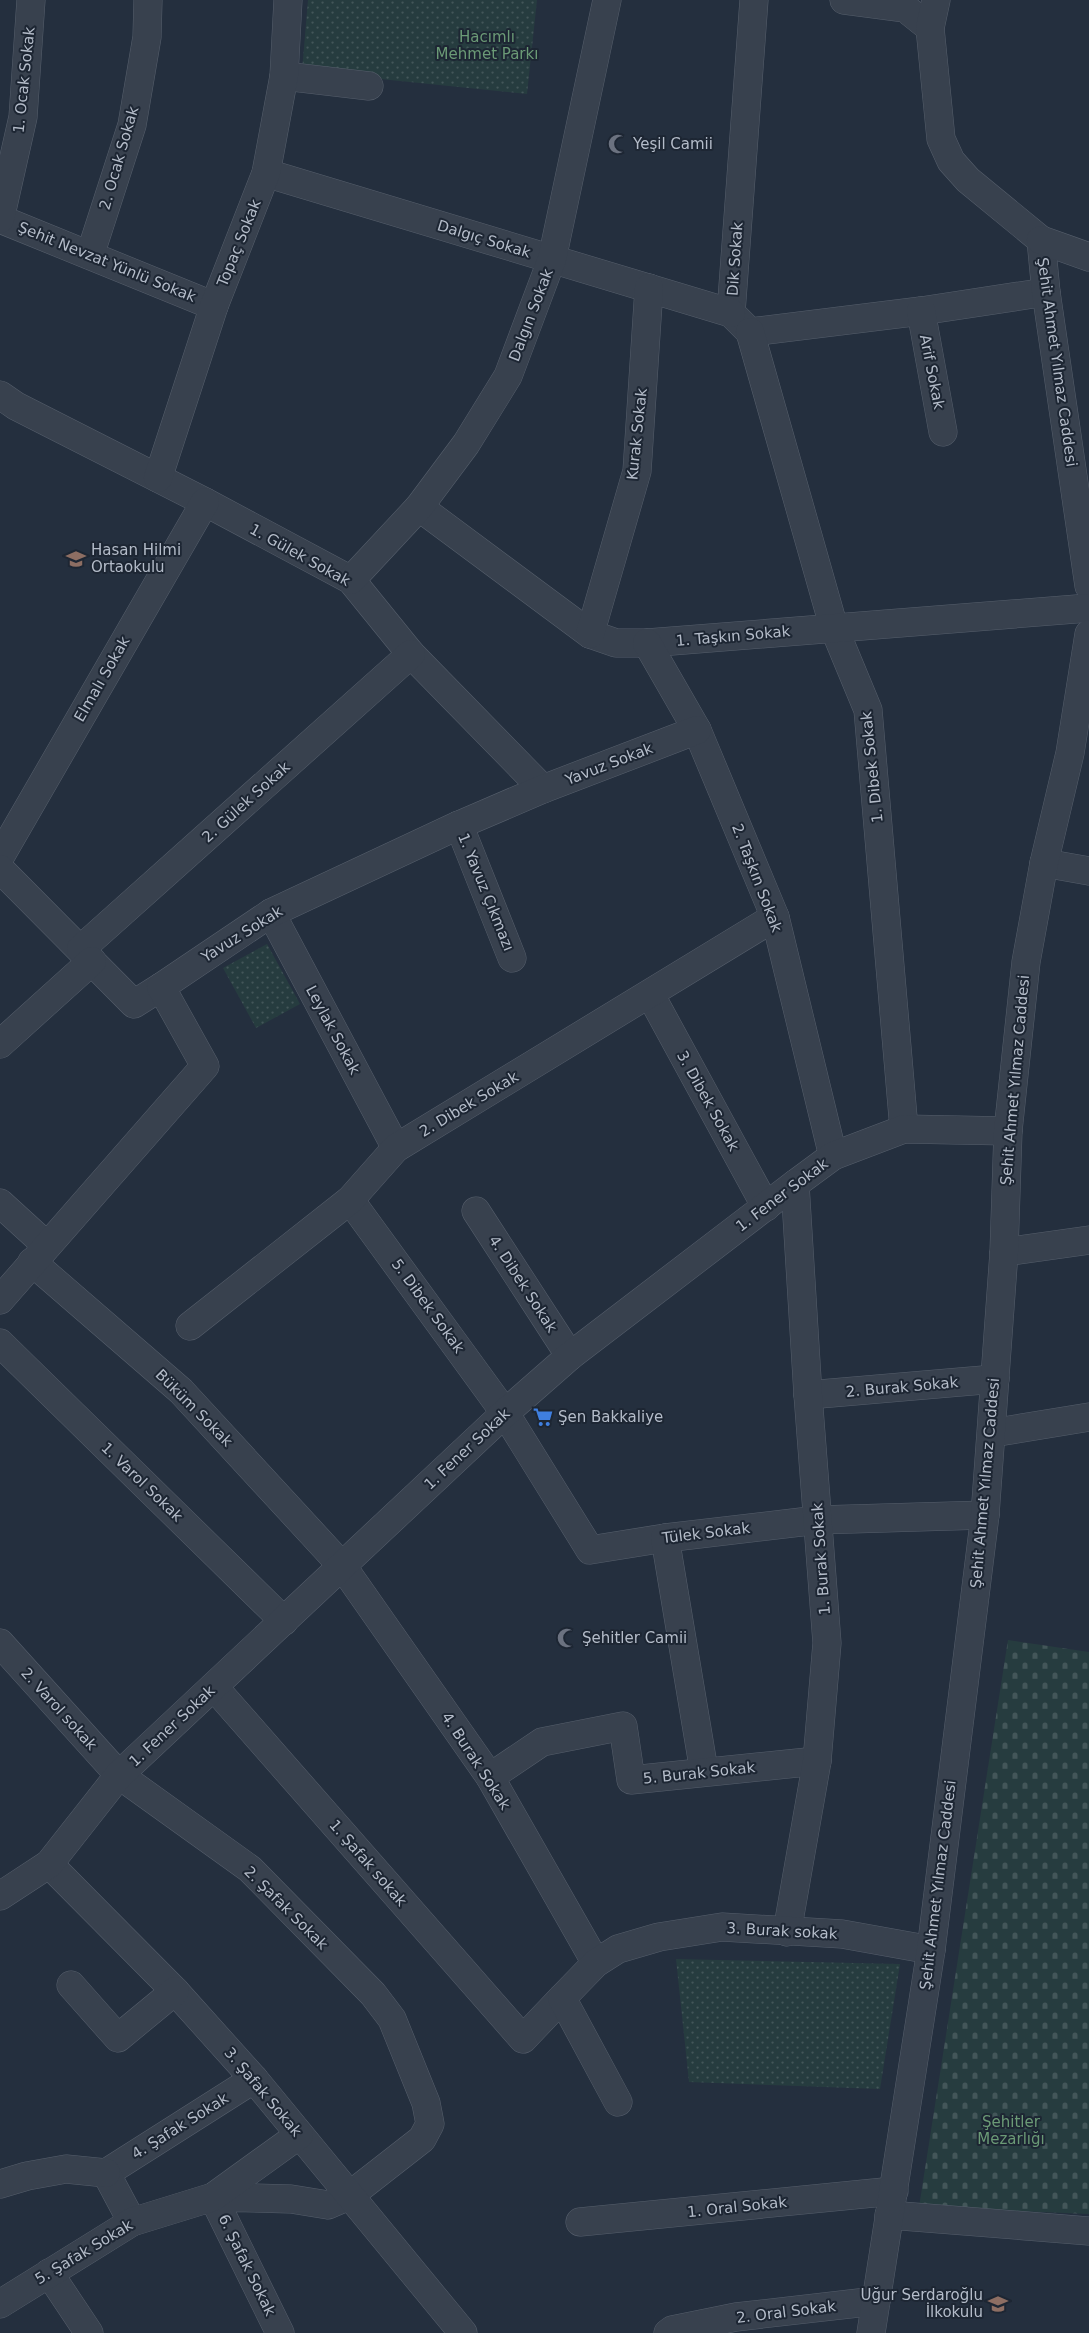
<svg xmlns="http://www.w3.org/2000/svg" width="1089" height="2333" font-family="'DejaVu Sans',sans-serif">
<defs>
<pattern id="cemetery-stones" width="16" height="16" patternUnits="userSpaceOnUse" patternTransform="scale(1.25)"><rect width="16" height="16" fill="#263c3f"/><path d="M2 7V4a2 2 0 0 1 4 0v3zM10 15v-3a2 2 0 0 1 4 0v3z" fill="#435659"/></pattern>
<pattern id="park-dots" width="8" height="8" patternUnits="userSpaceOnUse" patternTransform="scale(1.25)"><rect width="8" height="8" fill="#263c3f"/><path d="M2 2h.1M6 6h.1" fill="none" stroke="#435659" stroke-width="1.8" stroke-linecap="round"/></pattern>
</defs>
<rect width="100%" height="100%" fill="#242f3e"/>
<polygon fill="url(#cemetery-stones)" points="1008,1640 1089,1652 1089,2214 919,2207"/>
<g fill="url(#park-dots)">
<polygon points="308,0 537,0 527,94 302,71"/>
<polygon points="267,944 300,1004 256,1028 223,968"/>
<polygon points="676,1959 900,1964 880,2089 689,2082"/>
</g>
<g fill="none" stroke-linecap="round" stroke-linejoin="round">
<defs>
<g id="minor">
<polyline points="754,0 731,313 750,332 921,311 1046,292"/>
<polyline points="844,0 905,8 930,28"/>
<polyline points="936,0 930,28 941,139 951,161 968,180 1041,240 1046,292 1089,586"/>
<polyline points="284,76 369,86"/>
<polyline points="266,173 731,313"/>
<polyline points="0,219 214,306"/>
<polyline points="0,219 23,117 31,0"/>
<polyline points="1041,240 1089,257"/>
<polyline points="90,255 132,125 147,37 148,0"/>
<polyline points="921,311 943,432"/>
<polyline points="750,332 834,628 868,710 904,1129"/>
<polyline points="0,395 16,406 205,502 351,580 411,654 543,789"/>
<polyline points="158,478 214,306 266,173 284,76 288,0"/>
<polyline points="419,507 590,634 616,643 647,643 1089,608"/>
<polyline points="351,580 419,507 466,444 508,376 552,259 607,0"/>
<polyline points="590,634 637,471 649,288"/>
<polyline points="647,643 697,730 775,917 833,1156"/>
<polyline points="459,825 512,958"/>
<polyline points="0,857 205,502"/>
<polyline points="1044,863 1089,871"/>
<polyline points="0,869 134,1004 161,987"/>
<polyline points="271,913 396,1148"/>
<polyline points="81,949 411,654"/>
<polyline points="650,994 766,1207"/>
<polyline points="0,1044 92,961"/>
<polyline points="350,1200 505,1413 590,1550 665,1538 818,1520 985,1515"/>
<polyline points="0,1203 46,1245"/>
<polyline points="476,1211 570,1356"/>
<polyline points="1004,1252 1089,1240"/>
<polyline points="32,1262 181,1391 343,1567 490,1777 596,1963"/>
<polyline points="0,1300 205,1066 161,987 271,913 459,825 543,789 697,730"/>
<polyline points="190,1326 350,1200 396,1148 775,917"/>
<polyline points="0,1343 284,1621"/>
<polyline points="808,1395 995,1379"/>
<polyline points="992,1433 1089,1417"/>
<polyline points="665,1538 704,1771"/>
<polyline points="0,1643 119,1775 250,1869 373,1994 392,2019 426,2103 430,2124 422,2139 349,2196 328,2205 291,2199 213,2197 280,2333"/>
<polyline points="214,1687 523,2039 562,1998"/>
<polyline points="490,1777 542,1742 623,1726 631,1780 817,1761"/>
<polyline points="49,1864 175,1991 254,2079 463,2333"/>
<polyline points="0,1896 49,1864 119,1775 505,1413 570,1356 795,1184 833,1156 904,1129 1008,1131"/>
<polyline points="787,1932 817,1761 827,1643 808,1395 795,1184"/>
<polyline points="71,1985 118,2038 175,1991"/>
<polyline points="618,2102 562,1998 596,1963 618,1949 659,1937 722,1927 842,1934 931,1950"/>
<polyline points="106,2173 254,2079"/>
<polyline points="106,2173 132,2222"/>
<polyline points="0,2184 27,2176 66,2169 106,2173"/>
<polyline points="889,2215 1089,2231"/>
<polyline points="580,2222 894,2191"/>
<polyline points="49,2273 89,2333"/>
<polyline points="0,2304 132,2222 213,2197 299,2135"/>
<polyline points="668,2333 672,2330 736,2317 876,2301"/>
<polyline points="871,2333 931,1950 985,1515 1004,1252 1008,1131 1026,962 1044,863 1070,753 1089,634"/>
</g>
</defs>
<use href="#minor" stroke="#565f6c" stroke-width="29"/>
<use href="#minor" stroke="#38414e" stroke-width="28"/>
</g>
<defs>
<symbol id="mosque-bare" viewBox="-9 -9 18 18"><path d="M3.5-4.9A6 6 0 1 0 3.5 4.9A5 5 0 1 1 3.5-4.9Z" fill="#6b7280" stroke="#1d2633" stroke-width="2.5" paint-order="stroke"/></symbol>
<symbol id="school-bare" viewBox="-9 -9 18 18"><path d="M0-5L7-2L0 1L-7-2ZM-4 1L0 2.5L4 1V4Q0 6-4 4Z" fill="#8d6e63" stroke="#1d2633" stroke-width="2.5" paint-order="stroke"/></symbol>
<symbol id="supermarket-bare" viewBox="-9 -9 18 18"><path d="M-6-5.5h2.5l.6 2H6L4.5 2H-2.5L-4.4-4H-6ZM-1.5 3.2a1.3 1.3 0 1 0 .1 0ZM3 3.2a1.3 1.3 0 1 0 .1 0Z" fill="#3f7fe0" stroke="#1d2633" stroke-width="2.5" paint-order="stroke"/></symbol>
</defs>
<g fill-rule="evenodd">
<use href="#mosque-bare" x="604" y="130" width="28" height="28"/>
<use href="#school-bare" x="62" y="545" width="28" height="28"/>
<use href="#supermarket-bare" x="529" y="1403" width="28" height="28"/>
<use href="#mosque-bare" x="553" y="1624" width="28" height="28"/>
<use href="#school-bare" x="984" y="2290" width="28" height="28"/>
</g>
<g text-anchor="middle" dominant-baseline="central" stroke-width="4" stroke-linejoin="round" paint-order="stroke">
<g font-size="15" fill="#6b9a76" stroke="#1d2633">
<text x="487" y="37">Hacımlı<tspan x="487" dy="17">Mehmet Parkı</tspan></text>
<text x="1011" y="2122">Şehitler<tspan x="1011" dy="17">Mezarlığı</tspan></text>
</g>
<g font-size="15" fill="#b4bcc9" stroke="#1d2633">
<text transform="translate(24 80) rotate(-84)">1. Ocak Sokak</text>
<text transform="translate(119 158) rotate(-74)">2. Ocak Sokak</text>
<text transform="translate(484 239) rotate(17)">Dalgıç Sokak</text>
<text transform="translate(239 243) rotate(-68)">Topaç Sokak</text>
<text transform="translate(735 259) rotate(-86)">Dik Sokak</text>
<text transform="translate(107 262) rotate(22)">Şehit Nevzat Yünlü Sokak</text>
<text transform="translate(531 315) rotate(-69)">Dalgın Sokak</text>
<text transform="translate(1057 362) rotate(82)">Şehit Ahmet Yılmaz Caddesi</text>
<text transform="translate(932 372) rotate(79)">Arif Sokak</text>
<text transform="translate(637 434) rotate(-84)">Kurak Sokak</text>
<text transform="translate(300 555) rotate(29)">1. Gülek Sokak</text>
<text transform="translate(733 636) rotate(-5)">1. Taşkın Sokak</text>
<text transform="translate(102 679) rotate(-60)">Elmalı Sokak</text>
<text transform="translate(609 764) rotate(-21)">Yavuz Sokak</text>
<text transform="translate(872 767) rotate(-96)">1. Dibek Sokak</text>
<text transform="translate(246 802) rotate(-42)">2. Gülek Sokak</text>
<text transform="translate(757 878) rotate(69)">2. Taşkın Sokak</text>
<text transform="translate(486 892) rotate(68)">1. Yavuz Çıkmazı</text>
<text transform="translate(242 934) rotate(-32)">Yavuz Sokak</text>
<text transform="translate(333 1030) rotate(62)">Leylak Sokak</text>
<text transform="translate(1015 1080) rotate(-85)">Şehit Ahmet Yılmaz Caddesi</text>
<text transform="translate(708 1101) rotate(61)">3. Dibek Sokak</text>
<text transform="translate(469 1104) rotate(-31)">2. Dibek Sokak</text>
<text transform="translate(782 1195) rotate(-37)">1. Fener Sokak</text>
<text transform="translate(523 1284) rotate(57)">4. Dibek Sokak</text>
<text transform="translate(428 1306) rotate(54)">5. Dibek Sokak</text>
<text transform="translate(902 1387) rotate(-5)">2. Burak Sokak</text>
<text transform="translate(194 1408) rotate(45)">Büküm Sokak</text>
<text transform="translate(467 1449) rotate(-43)">1. Fener Sokak</text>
<text transform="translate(142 1482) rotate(44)">1. Varol Sokak</text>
<text transform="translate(985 1483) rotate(-85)">Şehit Ahmet Yılmaz Caddesi</text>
<text transform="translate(706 1533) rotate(-7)">Tülek Sokak</text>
<text transform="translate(821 1559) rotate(-94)">1. Burak Sokak</text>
<text transform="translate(59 1709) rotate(48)">2. Varol sokak</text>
<text transform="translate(172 1726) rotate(-43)">1. Fener Sokak</text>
<text transform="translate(476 1761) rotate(57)">4. Burak Sokak</text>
<text transform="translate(699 1773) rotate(-6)">5. Burak Sokak</text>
<text transform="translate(368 1863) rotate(49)">1. Şafak sokak</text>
<text transform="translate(938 1885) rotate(-83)">Şehit Ahmet Yılmaz Caddesi</text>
<text transform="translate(286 1908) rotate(45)">2. Şafak Sokak</text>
<text transform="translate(782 1931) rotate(3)">3. Burak sokak</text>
<text transform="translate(263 2092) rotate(50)">3. Şafak Sokak</text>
<text transform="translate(180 2126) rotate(-32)">4. Şafak Sokak</text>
<text transform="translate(737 2207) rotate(-6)">1. Oral Sokak</text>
<text transform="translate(84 2252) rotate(-31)">5. Şafak Sokak</text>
<text transform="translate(247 2265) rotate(64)">6. Şafak Sokak</text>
<text transform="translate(786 2312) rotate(-7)">2. Oral Sokak</text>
</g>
<g font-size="15" fill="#b4bcc9" stroke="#1d2633" text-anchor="start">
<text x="633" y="144">Yeşil Camii</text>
<text x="91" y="550">Hasan Hilmi<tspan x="91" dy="17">Ortaokulu</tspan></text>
<text x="558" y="1417">Şen Bakkaliye</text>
<text x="582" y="1638">Şehitler Camii</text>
<text x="983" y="2295" text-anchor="end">Uğur Serdaroğlu<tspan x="983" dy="17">İlkokulu</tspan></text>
</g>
</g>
</svg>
